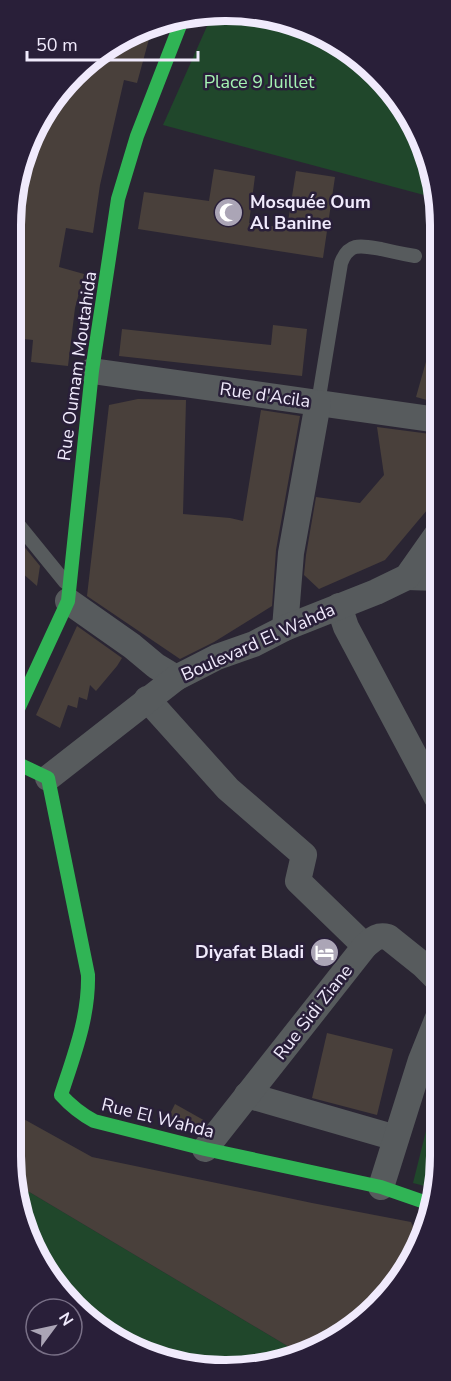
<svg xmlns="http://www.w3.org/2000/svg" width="451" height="1381" font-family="'Nunito Sans',sans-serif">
<rect width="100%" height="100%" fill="#2a2533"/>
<g fill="#20472b">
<polygon points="212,15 268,15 333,39 378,74 418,131 439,199 163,125"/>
<polygon points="437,1087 436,1189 413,1183"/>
<polygon points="16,1184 301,1354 281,1363 198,1369 130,1348 75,1306 26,1236"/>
</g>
<g fill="#49403b">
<polygon points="152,28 137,83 124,80 100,185 93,233 66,228 59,267 84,274 75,308 68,366 31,362 33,340 14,338 15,195 18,175 47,106 106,47"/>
<polygon points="214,169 255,176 249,223 287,228 296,171 335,177 323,258 138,229 144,192 209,201"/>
<polygon points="273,325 307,329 302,376 119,356 122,329 271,345"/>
<polygon points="433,337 438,338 438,403 416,397"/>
<polygon points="138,399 186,400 183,514 230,518 243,521 261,410 300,416 276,550 272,606 214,642 180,659 87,596 109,405"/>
<polygon points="377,427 438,435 438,497 385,560 319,589 304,575 306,555 316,497 360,503 384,475"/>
<polygon points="13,533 40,566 37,586 13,565"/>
<polygon points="77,626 122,658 117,666 96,691 90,685 87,700 79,697 77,708 68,705 60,728 36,715"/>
<polygon points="327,1033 393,1049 377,1115 312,1098"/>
<polygon points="175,1104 207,1122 202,1129 167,1120"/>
<polygon points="11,1112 92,1157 312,1203 411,1222 419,1240 404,1275 356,1326 301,1354 16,1184 10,1155"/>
</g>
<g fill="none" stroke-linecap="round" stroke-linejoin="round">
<g stroke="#575b5d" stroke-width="14">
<path d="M318 403 341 263C349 241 363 246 381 249 393 252 404 254 415 256"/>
<polyline points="13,518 65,582"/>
</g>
<g stroke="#575b5d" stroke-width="26">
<polyline points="92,371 438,420"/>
<polyline points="407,577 438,578"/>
<polyline points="68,601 132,646 156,666 176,678"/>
<polyline points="339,606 346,627 437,798"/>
<polyline points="285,628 291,553 318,403"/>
<polyline points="147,699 228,789 304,855 298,881 365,946"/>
<polyline points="48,778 176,678 217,657 254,644 285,628 376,592 407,577 438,533"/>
<polyline points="247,1095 396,1138"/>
<path d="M205 1149 365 946C372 940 377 934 388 937L423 965 437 979"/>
<polyline points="381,1187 421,1060 437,1020"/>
</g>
<g stroke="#30b455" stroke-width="14">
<polyline points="12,722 68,601 92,371 118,199 137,136 184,15"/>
<path d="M12 761 48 778 88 975C89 1017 74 1055 61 1095 71 1106 81 1114 94 1121L205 1149 381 1187 433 1205"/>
</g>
</g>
<defs>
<symbol id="mosque-disc" viewBox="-11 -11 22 22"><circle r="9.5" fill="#aba5b6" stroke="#291f39"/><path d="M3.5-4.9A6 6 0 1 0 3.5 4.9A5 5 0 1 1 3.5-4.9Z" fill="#fff"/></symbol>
<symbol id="hotel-disc" viewBox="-11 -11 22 22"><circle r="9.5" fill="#aba5b6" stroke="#291f39"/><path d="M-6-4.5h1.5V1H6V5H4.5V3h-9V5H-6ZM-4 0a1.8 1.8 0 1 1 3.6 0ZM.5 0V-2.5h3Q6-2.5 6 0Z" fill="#fff"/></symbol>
</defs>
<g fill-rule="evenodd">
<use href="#mosque-disc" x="212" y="196" width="33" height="33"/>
<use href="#hotel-disc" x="308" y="936" width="33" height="33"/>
</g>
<g text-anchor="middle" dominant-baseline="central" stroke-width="5" stroke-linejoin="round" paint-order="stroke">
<g font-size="18" fill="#a5f4b3" stroke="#291f39">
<text x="259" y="82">Place 9 Juillet</text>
</g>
<g font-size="18" font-weight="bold" fill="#f0eafc" stroke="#291f39" text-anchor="start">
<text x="250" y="202">Mosquée Oum<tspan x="250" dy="21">Al Banine</tspan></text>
<text x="304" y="952" text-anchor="end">Diyafat Bladi</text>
</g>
<g font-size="18" fill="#f0eafc" stroke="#291f39">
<text transform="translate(77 366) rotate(-82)">Rue Oumam Moutahida</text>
<text transform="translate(265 395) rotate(8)">Rue d'Acila</text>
<text transform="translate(258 642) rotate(-24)">Boulevard El Wahda</text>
<text transform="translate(313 1012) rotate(-52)">Rue Sidi Ziane</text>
<text transform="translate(158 1118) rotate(14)">Rue El Wahda</text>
</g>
</g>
<path d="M0 0H451V1381H0ZM225 21H226A204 204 0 0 1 430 225V1156A204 204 0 0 1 226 1360H225A204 204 0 0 1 21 1156V225A204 204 0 0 1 225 21Z" fill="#291f39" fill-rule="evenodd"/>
<path fill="none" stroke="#f0eafc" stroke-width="8" d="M225 21H226A204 204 0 0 1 430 225V1156A204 204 0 0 1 226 1360H225A204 204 0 0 1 21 1156V225A204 204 0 0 1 225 21Z"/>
<g transform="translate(54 1327) rotate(57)"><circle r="28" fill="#291f39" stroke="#797087" stroke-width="1.5"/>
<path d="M0-4.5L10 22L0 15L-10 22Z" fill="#aba5b6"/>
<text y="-9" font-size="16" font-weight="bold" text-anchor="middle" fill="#f0eafc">N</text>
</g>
<path d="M27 51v9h171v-9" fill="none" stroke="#f0eafc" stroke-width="3"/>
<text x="36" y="51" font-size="18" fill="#f0eafc" stroke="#291f39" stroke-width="4.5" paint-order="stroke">50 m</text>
</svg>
